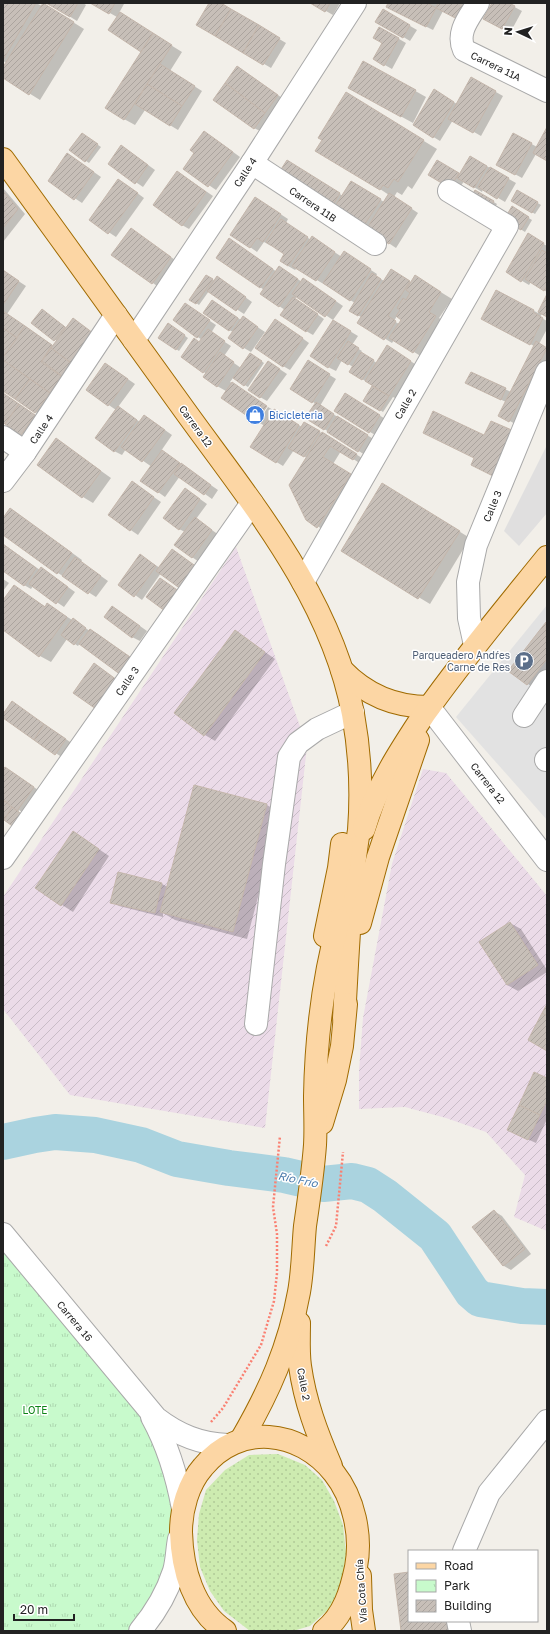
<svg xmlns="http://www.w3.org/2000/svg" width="550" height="1634" font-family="'Golos Text',sans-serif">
<defs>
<pattern id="industrial-furrows" width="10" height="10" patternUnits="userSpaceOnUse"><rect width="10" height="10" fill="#ebdbe8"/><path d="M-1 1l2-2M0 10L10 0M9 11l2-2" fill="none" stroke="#c9bcc7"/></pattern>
<pattern id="grass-dots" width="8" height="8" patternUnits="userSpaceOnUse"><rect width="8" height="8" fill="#cdebb0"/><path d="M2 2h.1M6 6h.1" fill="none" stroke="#b0c997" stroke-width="1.8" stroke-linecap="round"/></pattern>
<pattern id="park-tufts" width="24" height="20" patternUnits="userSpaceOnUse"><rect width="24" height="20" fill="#c8facc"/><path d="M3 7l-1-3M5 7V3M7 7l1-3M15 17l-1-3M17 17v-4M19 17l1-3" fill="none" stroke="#acd6af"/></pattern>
<pattern id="building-hatch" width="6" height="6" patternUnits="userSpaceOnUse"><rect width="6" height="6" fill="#c7bfb8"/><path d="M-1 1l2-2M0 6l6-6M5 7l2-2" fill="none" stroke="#aba49e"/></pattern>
</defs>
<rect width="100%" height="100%" fill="#f2efe9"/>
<polygon fill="#e0dfdf" points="547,445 547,513 519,546 504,531"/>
<g fill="url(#industrial-furrows)">
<polygon points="236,547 307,746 265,1128 70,1095 3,1009 3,897"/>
<polygon points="423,769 446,773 547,896 547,1231 514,1217 525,1175 486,1132 446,1118 405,1107 359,1109 359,1071 363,1018 392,864"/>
</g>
<polygon fill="url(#grass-dots)" points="278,1454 305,1465 322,1480 334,1501 343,1525 346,1553 342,1579 331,1607 310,1626 293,1631 250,1631 224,1611 210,1591 200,1567 197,1540 199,1514 206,1490 225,1470 249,1455"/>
<polygon fill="url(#park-tufts)" points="3,1234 170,1455 174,1570 140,1631 3,1631"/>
<polygon fill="#e2e2e2" points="547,605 547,820 456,717"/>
<g fill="#0003" fill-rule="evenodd">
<polygon points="3,3 36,3 42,6 44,4 84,29 40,100 3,77 3,69 7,63 3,61"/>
<polygon points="48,3 83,3 86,5 77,21"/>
<polygon points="92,3 122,3 124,4 119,13 182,52 170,71 202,91 178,130 145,110 135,125 124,119 142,51 117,17"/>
<polygon points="210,3 219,3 286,43 271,68 198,25"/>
<polygon points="312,3 340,3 333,15"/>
<polygon points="389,3 479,3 443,11 433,30 395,11"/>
<polygon points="493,3 507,3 522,11 510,33 485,18"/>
<polygon points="383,10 417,30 410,41 377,21"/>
<polygon points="380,28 406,43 392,69 374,59 384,42"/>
<polygon points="364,62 426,97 413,123 360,94"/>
<polygon points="238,67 285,100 262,132 254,128"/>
<polygon points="471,78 503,96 481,136 453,120 440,141 414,125 434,91 457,104"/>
<polygon points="360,102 437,149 412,189 408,186 402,195 397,192 394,197 418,213 396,248 339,210 294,165 343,196 359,186 384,202 389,195 380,189"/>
<polygon points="547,129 547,160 536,154 522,178 497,164 514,134 537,147"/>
<polygon points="85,136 101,147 89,163 86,161"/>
<polygon points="211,136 240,157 216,190 184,168"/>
<polygon points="129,151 155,170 143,187 109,164"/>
<polygon points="68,154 101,177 82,203 49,181"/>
<polygon points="471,157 516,183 505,202 483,189 482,192 464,181 458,191 437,161 460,175"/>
<polygon points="178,172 213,196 189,229 182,225"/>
<polygon points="125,184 144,198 116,237 90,220"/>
<polygon points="3,188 25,214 3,242"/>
<polygon points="476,191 497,204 492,212"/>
<polygon points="518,191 541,205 535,214 512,200"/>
<path d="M262 202 288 219 286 223 311 240 319 242 342 257H351L377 274 376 276 384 281 391 270 412 283H426L452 299 439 318 446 323 424 358 394 340 392 343 358 322 361 317 350 311 355 303 297 268 295 270 288 266 285 254 271 244V246L264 242 257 252 250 247ZM397 316 402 320 399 324 394 321Z"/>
<polygon points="512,208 532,220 525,232 505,219"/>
<polygon points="138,234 178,262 160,288 113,255"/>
<polygon points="528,235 547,246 547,292 531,282 529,285 507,272"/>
<polygon points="237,244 277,272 280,267 302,282 311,284 343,306 333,320 297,296 295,299 324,319 313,335 306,331 285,310 261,294 264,290 260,287"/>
<polygon points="3,271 26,286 7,314 28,329 54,346 57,341 55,340 49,315 67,328 80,324 100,338 43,417 3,390"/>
<polygon points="210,278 215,281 224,282 252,302 244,314 209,291 199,305 191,299"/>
<polygon points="497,291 538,313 547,296 547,317 542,314 540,317 547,321 547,329 539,344 547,349 547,366 517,425 499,415 506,402 474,387 471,373 511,392 534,346 490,323"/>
<polygon points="219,305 241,320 250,322 265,332 251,352 244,348 233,332 229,330"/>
<polygon points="192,309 216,325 211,333 231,346 224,356 241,368 254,356 264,363 248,387 233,378 230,382 239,387 226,391 217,386 204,372 200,343 202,340 174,320"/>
<polygon points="333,321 358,336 352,345 362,351 360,353 377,363 395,351 418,366 397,399 393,397 383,412 365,400 379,389 350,372 353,367 342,360 336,371 328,367"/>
<polygon points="283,324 309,343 290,370 283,366"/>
<polygon points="171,326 188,338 179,351 176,349"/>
<polygon points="106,364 135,384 118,407 140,422 152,421 172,435 161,451 218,490 212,499 180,476 165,497 158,492 152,467 126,449 122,455 114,451 116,410 87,390"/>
<polygon points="275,366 287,374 267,401 260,397"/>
<polygon points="315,366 336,379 320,406 375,440 365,455 307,418 316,404 291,388"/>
<polygon points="3,393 42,420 29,438 3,421"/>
<polygon points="353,399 387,420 377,436 370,432"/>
<polygon points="268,407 302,427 305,423 367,461 364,466 341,451 333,464 361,481 329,533 307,520 307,458 294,450 283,466 252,447 265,426 258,422"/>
<polygon points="56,439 111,478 93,503 83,497"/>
<polygon points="139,487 161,502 138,535 109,515"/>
<polygon points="393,491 470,538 430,604 342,551"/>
<polygon points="193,494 207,504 196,519 219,535 199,562 192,557 185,532 179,529"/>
<polygon points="11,509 82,560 81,562 108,581 96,597 58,573 3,534 3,520"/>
<polygon points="3,544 40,570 48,573 75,592 64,607 33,586 31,589 24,585 3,570"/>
<polygon points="140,555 160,568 161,573 142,600 120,584"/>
<polygon points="3,579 9,583 3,591"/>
<polygon points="14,586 46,607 48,605 90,631 91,630 98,634 139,664 80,643 78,646 67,639 51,662 40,656 3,629 3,602"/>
<polygon points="113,607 147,631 140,641 132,637"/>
<polygon points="546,623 547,673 535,689 510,671"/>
<polygon points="235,631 275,659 215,741 205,735"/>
<polygon points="19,707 73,744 63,758 3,717 3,716"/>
<polygon points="3,766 41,792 25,814 19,810 16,828 3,819"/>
<polygon points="267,805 280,813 247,939 175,920 163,913 163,917 119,906 112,902 162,884 168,887"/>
<polygon points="84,839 109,856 73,912 36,888"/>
<polygon points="510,923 521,929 547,970 547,972 518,991 507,985"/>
<polygon points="547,1079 547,1119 536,1143 516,1134"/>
<polygon points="494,1211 502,1216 531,1254 511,1270 504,1266 474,1227"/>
</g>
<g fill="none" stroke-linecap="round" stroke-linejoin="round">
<polyline stroke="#aad3df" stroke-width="36" points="3,1142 35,1135 55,1132 95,1135 141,1145 177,1159 229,1168 284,1175 323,1184 352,1181 368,1185 385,1196 435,1236 472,1292 480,1299 522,1306 547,1307"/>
</g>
<g fill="url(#building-hatch)" stroke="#c4b6ab">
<polygon points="3,3 36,3 3,60"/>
<polygon points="43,3 74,22 29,95 3,78 3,67"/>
<polygon points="46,3 78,3 70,17"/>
<polygon points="90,3 115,3 109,14"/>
<polygon points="209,3 221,3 231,9 215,36 196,25"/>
<polygon points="310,3 330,3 325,12"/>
<polygon points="388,3 427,3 436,8 426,27 386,7"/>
<polygon points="438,3 470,3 461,21 436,8"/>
<polygon points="492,3 509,3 515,6 502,29 483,19"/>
<polygon points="231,9 259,25 243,53 215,36"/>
<polygon points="383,9 410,25 403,38 375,22"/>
<polygon points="120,12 153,33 141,52 108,30"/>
<polygon points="259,25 280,38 263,65 243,53"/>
<polygon points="379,27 399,38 384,66 373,59 382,43 373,38"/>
<polygon points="153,33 172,45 124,120 105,108"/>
<polygon points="363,61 416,90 401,117 348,88"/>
<polygon points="160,64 195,86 182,106 147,84"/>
<polygon points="237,66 278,95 265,113 225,83"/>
<polygon points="471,77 496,91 473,133 448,119"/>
<polygon points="225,83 265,113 254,129 213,100"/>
<polygon points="147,84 182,106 170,126 135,104"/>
<polygon points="434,89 454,102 433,138 413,125"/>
<polygon points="346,92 424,140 398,182 394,179 388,188 383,185 380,190 315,151 322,140 318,138"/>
<polygon points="547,127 547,161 533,153"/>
<polygon points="204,131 233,152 208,187 183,169 194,153 190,150"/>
<polygon points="82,133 98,144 85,162 69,150"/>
<polygon points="513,133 532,143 515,175 496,165"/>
<polygon points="121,145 148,165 135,184 108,164"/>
<polygon points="67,153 94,172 74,200 48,181"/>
<polygon points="470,156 487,166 474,188 457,178"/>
<polygon points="287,160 340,193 331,208 278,174"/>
<polygon points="437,160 459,173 450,188 428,175"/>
<polygon points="490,167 509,178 497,199 478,187"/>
<polygon points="177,171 206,192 182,226 153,205"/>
<polygon points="118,179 138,193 108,234 89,220"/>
<polygon points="351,181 381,199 363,227 334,208"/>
<polygon points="475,190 494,201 488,211 469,200"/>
<polygon points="517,190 538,202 532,213 511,201"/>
<polygon points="3,191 18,209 3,228"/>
<polygon points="389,193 412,208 389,244 366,230"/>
<polygon points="255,197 281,214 263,242 257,238 250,248 230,235"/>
<polygon points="512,206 529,217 521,230 504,220"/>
<polygon points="281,219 308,237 288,266 280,261 284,254 266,242"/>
<polygon points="131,228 171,257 152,284 111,255"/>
<polygon points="528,233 544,243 521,282 506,272"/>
<polygon points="312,236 335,252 316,281 292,266"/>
<polygon points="229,238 273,269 260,288 216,258"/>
<polygon points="542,250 547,253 547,286 544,291 525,279"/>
<polygon points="344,251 371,269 350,301 323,283"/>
<polygon points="279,266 298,279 279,307 260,294"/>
<polygon points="391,269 410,281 388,316 396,321 384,340 357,323"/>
<polygon points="3,270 19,281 3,305"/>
<polygon points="372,273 381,279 358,316 349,311"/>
<polygon points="206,275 213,279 196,304 189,300"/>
<polygon points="415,275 441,292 429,312 436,316 413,353 389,338 401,320 396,316 400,310 397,308 403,298 406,300 410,293 406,290"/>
<polygon points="217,276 246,297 236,311 207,291"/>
<polygon points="303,278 336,301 325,317 292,294"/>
<polygon points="496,290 534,310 533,312 543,318 530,345 481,319"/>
<polygon points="547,294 547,317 538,312"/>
<polygon points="293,297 318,314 306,332 280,315"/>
<polygon points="212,300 238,318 229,331 203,313"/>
<polygon points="185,303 210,320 197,338 173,320"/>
<polygon points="42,309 65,327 54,341 31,323"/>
<polygon points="3,311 25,326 17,338 3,328"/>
<polygon points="243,316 258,327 243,349 228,338"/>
<polygon points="73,318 93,333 71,363 51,348"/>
<polygon points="275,319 303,338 283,367 255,348"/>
<polygon points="333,320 351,331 328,368 310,356"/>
<polygon points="168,323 185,335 176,350 158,338"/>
<polygon points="25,326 52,345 41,362 61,376 50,393 3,360 3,357"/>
<polygon points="3,328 17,338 3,357"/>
<polygon points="208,329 225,341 203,373 181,357 194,338 199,342"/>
<polygon points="348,341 359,348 348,365 337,358"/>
<polygon points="536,341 547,348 509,422 498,416"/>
<polygon points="387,345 411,361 389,396 365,381"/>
<polygon points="51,348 71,363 62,376 42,361"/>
<polygon points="220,352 234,362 217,387 203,377"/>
<polygon points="361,352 374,360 362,380 349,372"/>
<polygon points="250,353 262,361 244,386 233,378"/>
<polygon points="3,360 30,379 15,399 3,391"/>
<polygon points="308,360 330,374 312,403 290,389"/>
<polygon points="268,361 280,369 260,398 248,390"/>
<polygon points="105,363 128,379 108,406 86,390"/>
<polygon points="471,372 506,388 501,400 465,383"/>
<polygon points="30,379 50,393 35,413 15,399"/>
<polygon points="232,382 267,406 256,422 221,398"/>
<polygon points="372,386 389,396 380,411 363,401"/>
<polygon points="3,393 19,404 5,424 3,422"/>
<polygon points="345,393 380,415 369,433 334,411"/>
<polygon points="316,402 334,414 324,430 305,418"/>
<polygon points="19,404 35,415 21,435 5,424"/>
<polygon points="118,406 137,420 114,452 95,438"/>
<polygon points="274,409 299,425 276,463 250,447"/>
<polygon points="433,411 484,435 491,421 514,431 493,476 471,465 474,458 423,433"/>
<polygon points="144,415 165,430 142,462 121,447"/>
<polygon points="337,416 368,435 358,452 327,432"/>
<polygon points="304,422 320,431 304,457 288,448"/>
<polygon points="322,432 357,454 353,460 330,446 323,457 351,474 317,528 306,520 289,485"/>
<polygon points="56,438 101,471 82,498 37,465"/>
<polygon points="162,450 180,463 158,493 140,481"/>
<polygon points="181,463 211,485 204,495 174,474"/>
<polygon points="132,481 154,497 130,531 108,515"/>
<polygon points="382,483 460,531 418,599 341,551"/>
<polygon points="185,488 200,499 179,530 163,518"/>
<polygon points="10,508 72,553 57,574 3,535 3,518"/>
<polygon points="195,517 212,530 192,558 174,545"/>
<polygon points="3,544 36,568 24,586 3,571"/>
<polygon points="172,549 201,570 185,592 156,571"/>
<polygon points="140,554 156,566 134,597 118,585"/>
<polygon points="75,557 101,576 88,594 62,576"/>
<polygon points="41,567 68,587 56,604 29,584"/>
<polygon points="160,578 183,594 169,614 146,597"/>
<polygon points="14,585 45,607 47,603 67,617 39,657 3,630 3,600"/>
<polygon points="112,606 140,626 132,638 104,617"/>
<polygon points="73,618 86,628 74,645 61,635"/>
<polygon points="546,622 547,659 527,685 508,671"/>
<polygon points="90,629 133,659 121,675 79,644"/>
<polygon points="235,630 265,652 204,736 174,713"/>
<polygon points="94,663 117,680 96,709 73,693"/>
<polygon points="12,701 44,724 34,740 3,718 3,714"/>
<polygon points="44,724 66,739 55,755 34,740"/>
<polygon points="5,767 34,787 17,811 3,800 3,770"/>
<polygon points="194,785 267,804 233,932 160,912"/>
<polygon points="5,801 12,807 4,820 3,803"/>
<polygon points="12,807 24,816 15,828 4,820"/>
<polygon points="73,831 99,849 61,906 35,888"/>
<polygon points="118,872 162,883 155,913 110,903"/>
<polygon points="510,922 538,965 507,985 479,942"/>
<polygon points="547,1004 547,1016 542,1013"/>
<polygon points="542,1013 547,1016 547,1051 528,1040"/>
<polygon points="534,1072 547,1078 547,1100 540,1115 519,1105"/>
<polygon points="519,1105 540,1115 528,1140 507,1130"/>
<polygon points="494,1210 525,1249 503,1266 472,1227"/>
<polygon points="409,1572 409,1621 448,1621 449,1631 401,1631 394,1574"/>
</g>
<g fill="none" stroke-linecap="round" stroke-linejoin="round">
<defs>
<g id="minor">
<path d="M478 3C469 18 456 32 464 50L547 91"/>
<polyline points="252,163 375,244"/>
<polyline points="134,340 252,163 355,3"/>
<polyline points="3,437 25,452"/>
<polyline points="3,481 25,452 116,315"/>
<polyline points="303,582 507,226 449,191"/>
<polyline points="475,645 469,618 468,582 476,545 547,372"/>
<polyline points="429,707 547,860"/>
<polyline points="524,716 547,681"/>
<polyline points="546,760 547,759"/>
<polyline points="3,858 252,503"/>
<polyline points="256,1024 274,864 289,757 298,743 317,729 353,712"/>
<path d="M3 1234 156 1418C178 1435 200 1444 228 1445"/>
<path d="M152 1417C168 1446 177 1476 183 1509"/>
<polyline points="464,1551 489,1493 547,1421"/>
<polyline points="458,1621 460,1631"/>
<path d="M140 1631C155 1613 167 1593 174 1571 177 1561 177 1549 179 1539"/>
</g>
<g id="major">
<path d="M3 159C65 244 126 329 188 415 254 506 332 600 353 714 360 752 362 791 359 830 357 843 355 855 354 868 349 918 347 968 344 1018"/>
<path d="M342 670C366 695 394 707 429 707"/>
<path d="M364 829C376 787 401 749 425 713 463 659 505 609 547 557"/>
<polyline points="360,923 378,857 418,740"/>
<polyline points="325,936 339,868 342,844"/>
<polyline points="322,1123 335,1080 342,1046 346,1004"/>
<path d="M299 1323C299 1337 298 1352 300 1366 305 1402 317 1433 331 1466"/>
<path d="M241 1440C269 1392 289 1347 299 1292 303 1270 303 1247 305 1226 309 1199 313 1172 315 1145 316 1128 315 1112 315 1096 316 1039 324 975 339 920"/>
<polyline points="360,1576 361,1610 364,1631"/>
<path d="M225 1631C193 1609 182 1569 181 1532 181 1510 188 1484 203 1467 239 1423 299 1429 334 1473 354 1498 362 1536 356 1567 351 1591 344 1615 324 1631"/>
</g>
</defs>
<use href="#minor" stroke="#a9a9a9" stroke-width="24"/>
<use href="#major" stroke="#a06b00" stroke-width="24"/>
<g stroke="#fa8072" stroke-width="2.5" stroke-dasharray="2 2" stroke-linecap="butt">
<polyline points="326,1246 336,1226 343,1152"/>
<polyline points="211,1422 223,1408 261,1345 274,1301 277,1273 277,1234 273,1207 280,1136"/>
</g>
<use href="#minor" stroke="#fff" stroke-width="22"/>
<use href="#major" stroke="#fcd6a4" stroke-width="22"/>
</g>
<defs>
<symbol id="shop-disc" viewBox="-11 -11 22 22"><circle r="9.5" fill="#3f7fe0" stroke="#fff"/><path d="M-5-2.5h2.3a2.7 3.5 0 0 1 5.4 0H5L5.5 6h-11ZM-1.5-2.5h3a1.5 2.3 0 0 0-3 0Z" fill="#fff"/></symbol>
<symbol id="parking-disc" viewBox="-11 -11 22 22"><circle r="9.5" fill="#5c6f8a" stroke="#fff"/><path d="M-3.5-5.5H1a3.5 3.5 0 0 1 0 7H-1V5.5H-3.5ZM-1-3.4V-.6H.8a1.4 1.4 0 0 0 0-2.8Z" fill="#fff"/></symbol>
</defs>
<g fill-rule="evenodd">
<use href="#shop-disc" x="244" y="404" width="22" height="22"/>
<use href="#parking-disc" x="513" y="650" width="22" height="22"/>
</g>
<g text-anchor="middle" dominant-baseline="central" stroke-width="3" stroke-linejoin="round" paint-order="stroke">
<g font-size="10" fill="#222" stroke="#fff">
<text transform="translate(496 66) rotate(26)">Carrera 11A</text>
<text transform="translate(245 172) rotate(-57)">Calle 4</text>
<text transform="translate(313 204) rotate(34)">Carrera 11B</text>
<text transform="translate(405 404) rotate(-60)">Calle 2</text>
<text transform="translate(196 426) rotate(54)">Carrera 12</text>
<text transform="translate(41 429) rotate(-56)">Calle 4</text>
<text transform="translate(492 506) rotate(-68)">Calle 3</text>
<text transform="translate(127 681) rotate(-55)">Calle 3</text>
<text transform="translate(488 783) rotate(52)">Carrera 12</text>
<text transform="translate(75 1321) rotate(50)">Carrera 16</text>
<text transform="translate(304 1384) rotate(79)">Calle 2</text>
<text transform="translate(361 1591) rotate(-94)">Vía Cota Chía</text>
</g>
<g font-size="10" fill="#366cbe" stroke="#fff" text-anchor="start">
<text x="269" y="415">Bicicleteria</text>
</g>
<g font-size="10" fill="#4e5e75" stroke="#fff" text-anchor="end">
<text x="510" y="655">Parqueadero Andŕes<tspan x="510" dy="12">Carne de Res</tspan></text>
</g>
<g font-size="10" fill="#0c8416" stroke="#fff">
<text x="35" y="1410">LOTE</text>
</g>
<g font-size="11" font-style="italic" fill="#4a7aab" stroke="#fff">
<text transform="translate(298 1179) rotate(12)">Río Frío</text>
</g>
</g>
<rect width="550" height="1634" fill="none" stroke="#222222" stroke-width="8"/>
<rect x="408" y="1550" width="130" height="72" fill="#ffffff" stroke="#a7a7a7"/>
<rect x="416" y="1563" width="20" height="6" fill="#fcd6a4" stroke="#a7a7a7"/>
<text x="444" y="1570" font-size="12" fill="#222222">Road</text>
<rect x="416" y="1580" width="20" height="12" fill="url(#park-tufts)" stroke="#a7a7a7"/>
<text x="444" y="1590" font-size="12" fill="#222222">Park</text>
<rect x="416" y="1600" width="20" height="12" fill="url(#building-hatch)" stroke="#a7a7a7"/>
<text x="444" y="1610" font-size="12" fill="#222222">Building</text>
<g transform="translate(518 32) rotate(274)" stroke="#ffffff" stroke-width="3" paint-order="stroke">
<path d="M0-3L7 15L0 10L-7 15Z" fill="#222222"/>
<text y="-6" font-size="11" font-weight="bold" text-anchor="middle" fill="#222222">N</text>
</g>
<path d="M14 1614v6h60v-6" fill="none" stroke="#222222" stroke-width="2"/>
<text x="20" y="1614" font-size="12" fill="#222222" stroke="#ffffff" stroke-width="3" paint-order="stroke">20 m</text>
</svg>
